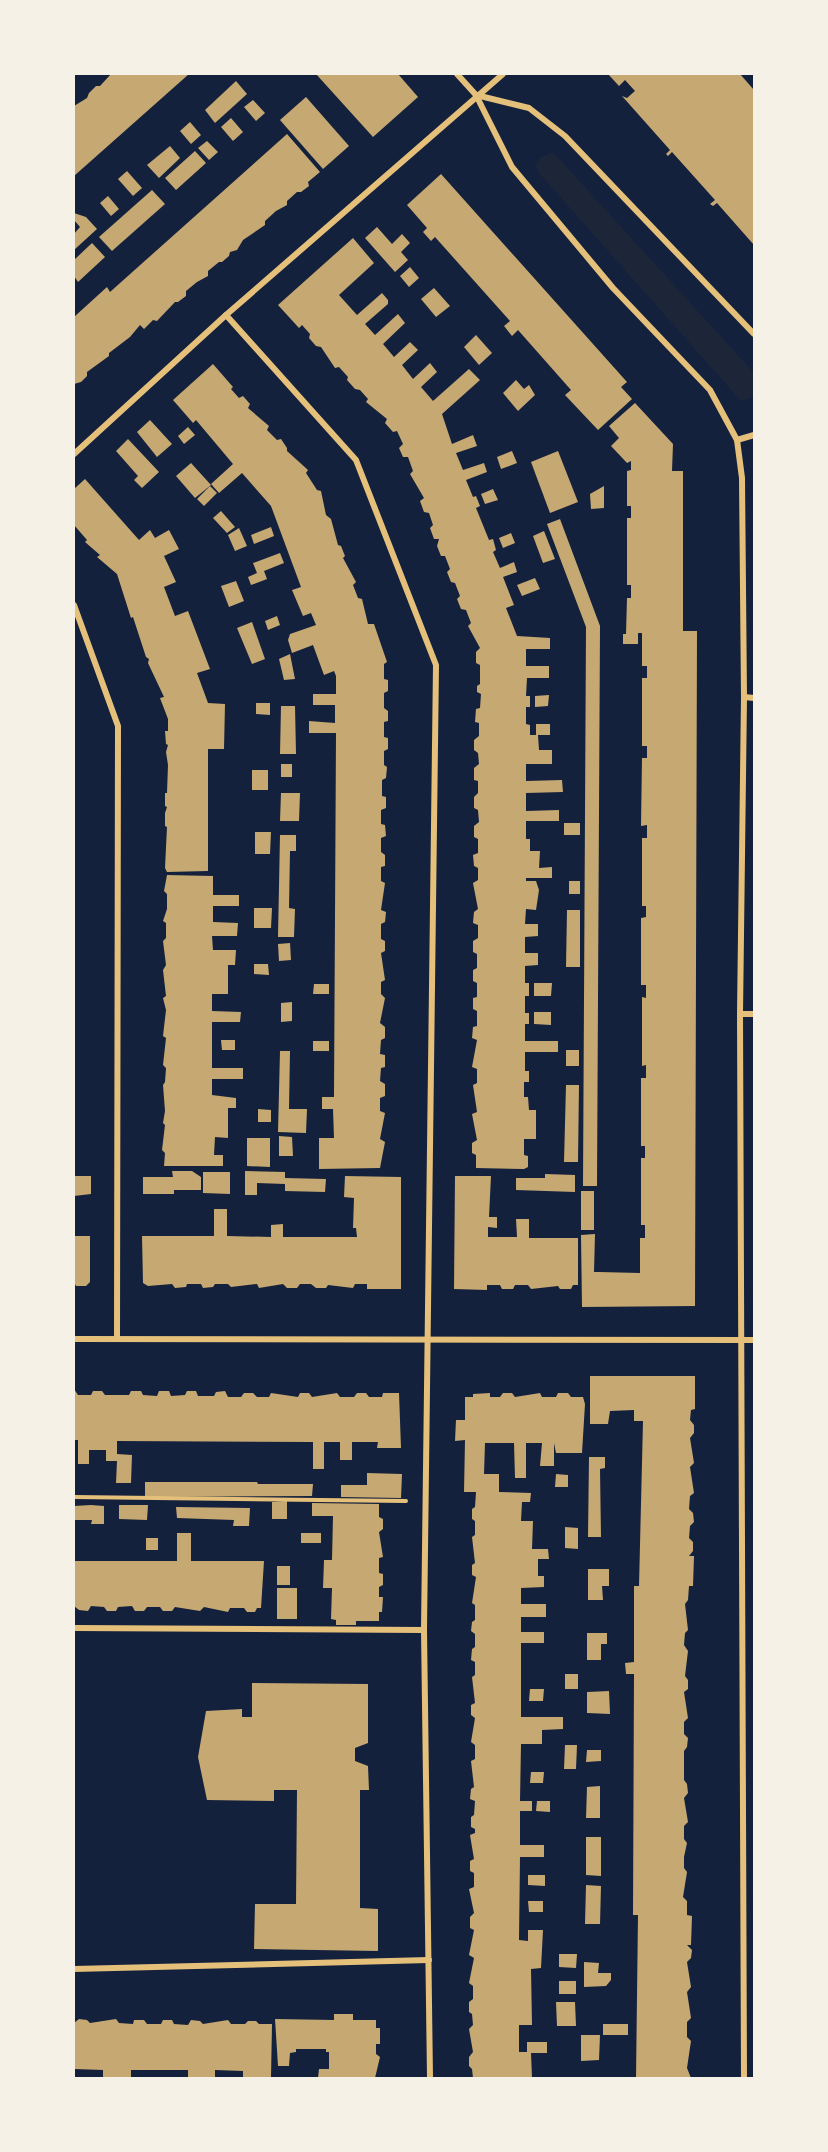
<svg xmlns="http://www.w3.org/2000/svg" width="828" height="2152" font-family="Lato,sans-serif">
<rect width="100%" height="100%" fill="#14213d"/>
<polygon fill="#1d2539" points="553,152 754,373 754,397 741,401 540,174 535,165 541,157"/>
<g fill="#c6a872">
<polygon points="111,74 189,74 74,176 74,106 87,98 89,93 96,86 100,86"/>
<polygon points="316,74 398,74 418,97 373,137"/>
<polygon points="608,74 740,74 754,90 754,245 717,203 713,206 710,204 715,200 672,152 668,156 666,154 670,150 622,96 627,98 635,91 625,80 619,86"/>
<polygon points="236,81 247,94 215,123 205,110"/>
<polygon points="306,97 349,146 323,169 280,120"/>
<polygon points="253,100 265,113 256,121 244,107"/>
<polygon points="231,118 243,132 233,141 221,127"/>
<polygon points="190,122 201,135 191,144 180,131"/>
<polygon points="287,134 320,172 308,182 309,186 301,192 297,192 287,201 287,205 276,211 265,221 265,225 243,240 237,250 230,252 229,256 222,262 219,262 208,271 208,276 197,282 186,291 186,296 178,302 175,302 157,321 153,320 144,329 140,325 130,337 109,353 109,356 87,372 87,376 81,382 74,384 74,317 107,287 110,292"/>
<polygon points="207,141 218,152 209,160 198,148"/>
<polygon points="170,146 180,158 159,178 147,165"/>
<polygon points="195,151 206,163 176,190 165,178"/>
<polygon points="127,171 142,188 133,196 118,179"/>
<polygon points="441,174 627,382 621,387 632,399 598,430 565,395 571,390 518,330 512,336 504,326 510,321 435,237 431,241 423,232 427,228 407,205"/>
<polygon points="152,190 165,204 112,251 99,237"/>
<polygon points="108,196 119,209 111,216 100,203"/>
<polygon points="74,213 86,217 97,229 74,250 74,234 80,227 74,220"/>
<polygon points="377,227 392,244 402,234 410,243 401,252 408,260 395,272 365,238"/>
<polygon points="353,238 374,263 339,295 357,315 382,293 388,300 388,304 365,324 375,335 398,314 405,323 383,344 394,357 410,342 418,350 402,365 413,379 430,363 437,372 421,387 433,401 469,369 480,380 442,414 452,444 473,435 477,446 456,453 463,470 484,463 487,472 466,480 473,497 476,496 480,506 476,508 489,540 493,539 496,550 493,552 500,568 514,562 517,572 503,577 514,605 506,608 517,636 550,638 550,649 526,649 526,666 549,666 549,678 527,678 526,696 530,696 530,707 526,707 526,724 530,725 530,735 536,735 536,724 550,724 550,735 538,735 539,750 552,750 552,764 526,764 526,781 562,780 563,792 526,793 526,811 559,810 559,821 526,821 526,839 530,839 530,851 540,851 539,868 552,867 552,878 526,878 526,881 536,881 539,890 536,910 526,909 525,924 538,924 538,936 525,937 525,953 538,953 538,965 525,966 525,983 529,983 529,996 525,996 525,1013 529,1013 529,1024 525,1024 525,1041 558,1041 558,1052 525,1052 525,1071 529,1071 529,1082 524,1082 524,1097 528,1097 529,1110 536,1110 536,1139 524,1139 524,1155 528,1156 528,1167 524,1169 476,1168 476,1155 472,1153 472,1143 477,1140 472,1114 477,1112 473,1085 477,1083 477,1069 472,1067 477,1040 472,1038 473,1027 477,1026 477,1011 473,1009 473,998 477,997 477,983 473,981 473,970 477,968 477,954 473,952 473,941 478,938 478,925 473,923 474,912 478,909 473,883 478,880 478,868 474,866 473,855 478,853 478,839 474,837 474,826 479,822 478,810 474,808 474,797 478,793 478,781 474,780 474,768 479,764 478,753 474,750 474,740 479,736 479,723 475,722 476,709 480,708 481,694 477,692 477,686 480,684 480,665 476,663 476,652 480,648 468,626 471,623 466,610 461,609 457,599 460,596 455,583 451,582 447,572 450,569 445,556 441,556 437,546 439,539 434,539 430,528 433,525 429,513 424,512 420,501 424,498 410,474 413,471 408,457 403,457 399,448 403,444 397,431 393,432 385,423 387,419 366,402 368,399 360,390 355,389 347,380 348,377 339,367 335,368 321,347 316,346 309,338 310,334 302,325 299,328 278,305"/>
<polygon points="92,243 105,257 78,282 74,276 74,260"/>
<polygon points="410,267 419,278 409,287 400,276"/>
<polygon points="434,288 450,306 436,317 421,299"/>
<polygon points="476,335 492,353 479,365 464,347"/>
<polygon points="213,364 233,387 231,389 239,398 243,396 250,404 248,408 269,426 267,430 277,440 281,439 287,448 287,451 308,470 306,473 317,490 321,491 326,515 331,519 338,545 341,546 345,556 343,558 356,582 353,585 358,598 362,599 368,624 374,624 387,662 384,664 384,679 388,680 388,691 384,693 384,708 388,711 388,721 384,722 384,737 388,738 388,749 384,751 384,765 387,767 386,778 382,780 382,796 386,797 386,808 381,810 381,824 385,825 386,836 381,838 381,852 385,855 385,866 381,867 381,881 385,883 381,910 386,912 385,922 381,924 381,939 385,941 385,951 381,953 385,980 381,982 381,994 385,998 380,1023 385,1027 385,1038 381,1040 380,1054 385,1055 385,1067 381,1068 380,1081 385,1084 385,1096 380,1098 380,1111 385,1113 380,1139 385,1142 380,1168 319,1169 319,1138 334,1138 333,1109 322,1109 322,1097 334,1097 336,733 309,733 309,721 335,723 335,705 313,705 313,694 336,694 336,676 334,671 324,675 313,645 292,653 288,640 290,634 316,625 311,613 303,616 292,590 301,587 271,506 242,473 219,493 211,484 233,464 196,420 193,423 173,400"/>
<polygon points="516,380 524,389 529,385 535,395 518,411 503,393"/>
<polygon points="635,403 673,444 672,471 683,471 683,631 697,631 695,1306 582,1307 581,1235 595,1234 594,1272 599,1272 640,1273 640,1238 645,1238 645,1225 641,1225 641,1158 645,1158 645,1146 641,1146 641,1078 646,1078 646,1065 642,1066 642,997 646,998 646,985 641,985 641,918 646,917 646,906 642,906 642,838 647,838 647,825 641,826 642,758 647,758 647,746 642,746 642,678 647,678 647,666 642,666 642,633 638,633 638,644 623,644 623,634 626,634 627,598 631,598 631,585 627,585 627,518 631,518 631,506 627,506 627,471 631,470 631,461 627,463 611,446 619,438 609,426"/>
<polygon points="150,420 172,444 157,457 137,432"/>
<polygon points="188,427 195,435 184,444 178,436"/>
<polygon points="128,439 159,472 142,488 134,480 138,476 116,451"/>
<polygon points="512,451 517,463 501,469 497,457"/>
<polygon points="558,451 578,502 550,513 531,462"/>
<polygon points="191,463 211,485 195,498 176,476"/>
<polygon points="85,479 139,540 150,530 155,538 169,530 179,549 164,556 176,582 164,587 175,616 188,611 210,669 197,673 208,703 225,704 224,749 208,749 208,871 167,872 165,868 167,827 165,826 165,813 167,807 165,806 165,793 167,793 168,765 166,752 168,745 166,744 165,731 168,731 168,719 160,698 164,697 148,663 149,659 146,657 133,617 131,618 117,574 97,557 100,555 85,542 87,540 74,525 74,489"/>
<polygon points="210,486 217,493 204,506 197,499"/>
<polygon points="604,486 604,508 591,509 590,494"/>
<polygon points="493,489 498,500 485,504 481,494"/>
<polygon points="221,511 235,527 227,533 213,518"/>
<polygon points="560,519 600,626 597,1186 583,1186 586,627 547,524"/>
<polygon points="271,527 274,536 254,544 251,535"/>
<polygon points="239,528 247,546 235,551 228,535"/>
<polygon points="544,531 555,559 543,563 533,536"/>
<polygon points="511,533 515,543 503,548 499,538"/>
<polygon points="280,553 284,563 264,571 267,579 251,585 248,577 257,573 253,563"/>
<polygon points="535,578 540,589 522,596 517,585"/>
<polygon points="236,581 244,601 229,607 221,586"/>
<polygon points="277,616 280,625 268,630 265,621"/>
<polygon points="252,622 265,659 252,664 237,628"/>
<polygon points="290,654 295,679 284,680 279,659"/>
<polygon points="549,695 548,706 535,707 535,696"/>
<polygon points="256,703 270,703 270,715 256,714"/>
<polygon points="281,706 295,706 296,754 280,754"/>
<rect x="281" y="764" width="11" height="13"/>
<rect x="252" y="770" width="16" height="20"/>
<polygon points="281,793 300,793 299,821 280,821"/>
<rect x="564" y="823" width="16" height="12"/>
<polygon points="255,832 271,832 270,854 255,854"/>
<polygon points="280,835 296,835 296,851 290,851 289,908 295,909 294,937 278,937"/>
<polygon points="167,875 213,876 213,895 239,895 239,906 213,906 213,922 238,923 237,936 212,936 213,950 236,950 235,965 228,965 228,994 212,994 212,1011 241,1012 240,1022 212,1022 212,1068 243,1068 243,1079 212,1079 212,1095 236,1098 236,1108 228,1108 228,1138 215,1137 214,1155 223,1155 223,1166 164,1166 165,1153 162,1150 165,1125 163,1123 165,1111 163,1085 165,1082 166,1068 163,1065 166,1038 163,1036 166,1010 163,998 166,996 163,970 166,965 163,941 166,938 166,923 163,921 167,909 167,894 164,891"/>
<rect x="569" y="881" width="11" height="13"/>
<polygon points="254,908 272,908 271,928 254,928"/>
<polygon points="567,910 580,910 580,967 566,967"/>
<polygon points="290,943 291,960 279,961 278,944"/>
<polygon points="254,964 268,964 269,975 254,974"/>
<polygon points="534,983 552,983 551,996 534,996"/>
<polygon points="314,984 329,984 329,994 313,994"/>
<polygon points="292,1002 292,1021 281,1022 281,1003"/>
<polygon points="534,1012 551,1012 551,1025 534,1024"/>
<polygon points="221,1040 235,1040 235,1050 222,1050"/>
<rect x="313" y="1041" width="16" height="10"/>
<rect x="566" y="1050" width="13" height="16"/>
<polygon points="280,1051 290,1051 289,1109 307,1109 306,1133 278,1132"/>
<polygon points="566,1085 579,1085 578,1162 564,1162"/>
<polygon points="258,1109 271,1110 271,1122 258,1122"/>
<polygon points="279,1136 292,1137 293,1156 279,1156"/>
<polygon points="247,1138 270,1138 270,1167 247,1166"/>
<polygon points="172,1171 192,1171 201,1177 201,1190 174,1190 174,1194 143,1194 143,1177 173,1177"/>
<polygon points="245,1171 285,1172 285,1178 326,1179 325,1192 285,1191 285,1184 257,1183 257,1195 245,1195"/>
<polygon points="203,1172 230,1172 230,1194 203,1193"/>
<polygon points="545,1174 575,1175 575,1192 516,1190 516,1178 545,1178"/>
<polygon points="74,1176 91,1176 91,1194 74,1196"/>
<polygon points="345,1176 401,1177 401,1289 367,1289 367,1284 355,1284 353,1288 328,1285 326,1288 316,1288 311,1284 300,1284 297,1288 287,1288 283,1284 259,1288 257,1284 231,1287 228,1284 215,1284 213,1287 203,1288 201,1284 187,1284 186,1287 175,1288 172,1284 148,1286 143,1283 142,1236 214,1236 214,1209 227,1209 227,1236 271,1237 271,1225 283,1224 283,1237 357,1237 356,1228 353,1228 354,1198 344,1197"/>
<polygon points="455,1176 491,1176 489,1217 497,1217 497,1228 488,1227 488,1237 517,1237 516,1219 529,1219 529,1238 578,1238 578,1285 573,1285 571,1289 560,1289 558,1286 531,1289 528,1285 515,1285 513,1289 502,1289 500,1285 487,1285 487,1290 454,1289"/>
<rect x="581" y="1191" width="13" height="39"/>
<polygon points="74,1236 90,1236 90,1282 86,1286 76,1286 74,1282"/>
<polygon points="590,1376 695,1376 695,1409 691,1410 690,1420 694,1425 694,1433 690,1438 694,1463 690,1467 694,1493 690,1496 689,1509 693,1513 694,1522 690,1526 689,1538 693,1542 693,1551 689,1556 694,1556 693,1586 689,1586 688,1600 685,1604 688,1630 685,1633 684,1645 688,1651 685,1676 688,1680 688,1689 684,1692 688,1718 684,1722 684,1734 688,1738 687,1747 684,1751 684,1780 687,1784 688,1793 684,1798 688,1822 684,1826 684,1839 687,1843 684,1857 684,1868 687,1872 683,1897 687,1901 687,1915 692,1916 691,1945 687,1945 692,1950 691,1958 687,1962 691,1987 687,1992 691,2018 687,2022 687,2037 691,2041 687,2068 691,2078 636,2078 638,1915 633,1915 634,1674 626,1674 625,1663 634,1662 634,1586 639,1586 643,1421 634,1421 634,1410 610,1411 608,1424 590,1424"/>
<polygon points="74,1389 78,1395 91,1395 93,1391 102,1391 105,1395 129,1395 131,1391 141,1391 143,1395 157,1396 159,1391 169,1391 171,1396 185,1395 187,1391 196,1391 198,1396 214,1396 216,1392 225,1391 228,1397 241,1397 244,1393 253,1393 257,1397 269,1397 271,1393 298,1397 300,1393 309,1393 312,1397 337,1393 340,1397 354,1397 357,1393 366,1393 369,1397 382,1397 383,1393 399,1393 401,1448 377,1448 378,1442 352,1442 352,1460 340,1460 340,1442 324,1442 324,1469 313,1469 313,1442 117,1441 117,1454 132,1455 131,1483 116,1483 117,1461 106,1461 106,1450 89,1450 89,1464 78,1464 78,1440 74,1440"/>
<polygon points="490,1393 490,1397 500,1397 503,1393 512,1393 515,1397 540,1393 542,1397 556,1397 558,1393 568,1393 571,1397 583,1397 585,1404 582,1453 556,1453 554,1443 554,1466 540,1466 542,1443 526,1443 526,1478 515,1478 514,1443 485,1443 484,1474 499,1474 499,1492 531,1493 530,1502 522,1502 521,1521 533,1521 532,1549 548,1549 549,1559 538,1559 538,1576 544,1576 544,1587 521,1588 521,1604 546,1604 546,1617 521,1617 521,1632 544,1632 544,1643 521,1643 521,1717 563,1717 563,1729 542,1730 542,1744 521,1744 520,1801 532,1801 532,1811 520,1811 520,1845 544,1845 544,1857 520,1857 519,1940 528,1941 528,1930 543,1930 541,1968 531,1969 532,2025 519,2025 519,2052 527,2052 527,2042 547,2042 547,2053 531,2053 532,2078 473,2078 472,2069 469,2066 469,2057 473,2052 469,2029 473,2025 472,2014 469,2012 469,2002 473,1999 473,1986 469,1983 474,1958 469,1955 474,1930 470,1928 470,1917 474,1913 469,1889 474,1887 474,1873 470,1871 470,1861 474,1859 470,1835 475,1833 475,1829 471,1827 471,1817 474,1815 475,1801 470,1799 471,1789 474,1787 471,1761 475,1759 475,1745 471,1742 475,1718 471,1715 471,1705 475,1703 472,1677 475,1675 475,1662 471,1660 472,1649 475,1647 475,1634 471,1631 472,1622 475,1620 475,1605 472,1603 476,1577 472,1575 472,1565 475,1563 472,1537 475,1535 475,1521 472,1519 472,1509 475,1507 476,1492 464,1492 465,1440 455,1441 456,1420 465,1420 465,1397 473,1397 473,1394"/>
<polygon points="589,1457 605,1457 605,1468 600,1469 601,1537 588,1537"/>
<polygon points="367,1473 402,1474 401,1498 341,1497 341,1485 367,1485"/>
<polygon points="556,1474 568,1475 568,1487 555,1487"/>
<polygon points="145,1482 257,1482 258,1484 313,1484 312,1496 145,1497"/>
<polygon points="287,1501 287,1519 272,1519 272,1502"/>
<polygon points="312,1503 379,1504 379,1517 383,1519 383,1529 379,1532 383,1557 379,1558 379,1573 383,1574 383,1585 379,1587 379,1597 383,1597 382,1612 379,1612 379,1621 356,1621 356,1625 336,1625 336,1620 331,1619 332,1588 323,1588 324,1560 332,1560 333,1516 312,1516"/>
<polygon points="91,1505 104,1506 104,1524 91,1524 92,1520 74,1520 74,1506"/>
<polygon points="119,1505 148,1505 147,1520 119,1519"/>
<polygon points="176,1507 250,1508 249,1526 233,1526 234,1520 177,1518"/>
<polygon points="565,1527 578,1528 578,1549 565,1548"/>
<polygon points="177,1533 191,1533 191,1561 264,1561 261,1608 257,1608 255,1612 247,1612 244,1608 230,1608 228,1612 204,1607 200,1611 175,1607 172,1611 163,1611 160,1607 147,1607 144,1611 135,1611 132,1606 118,1607 116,1611 107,1611 104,1607 91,1606 88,1611 79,1610 74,1606 74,1561 177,1561"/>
<rect x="301" y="1533" width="20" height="10"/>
<rect x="146" y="1538" width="12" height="12"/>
<rect x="277" y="1566" width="13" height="19"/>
<polygon points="588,1569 609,1569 609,1586 602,1586 603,1600 588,1600"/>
<rect x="277" y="1588" width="20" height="31"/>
<polygon points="587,1633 607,1633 607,1644 601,1644 601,1660 587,1660"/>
<rect x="565" y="1674" width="13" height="15"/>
<polygon points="252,1683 368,1684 368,1743 355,1748 355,1761 368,1766 369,1790 360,1790 360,1908 378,1909 378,1951 254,1949 255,1904 296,1904 297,1790 274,1790 274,1801 207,1800 198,1757 206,1711 242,1709 242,1717 252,1717"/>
<polygon points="530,1689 544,1689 543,1701 529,1701"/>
<polygon points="609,1691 610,1714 587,1713 587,1692"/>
<polygon points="565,1745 577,1745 576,1769 564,1769"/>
<polygon points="587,1750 601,1750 601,1761 586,1762"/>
<polygon points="531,1772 544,1772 543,1783 530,1783"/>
<polygon points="600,1786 600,1818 586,1818 587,1787"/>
<polygon points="537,1801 550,1801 550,1812 536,1811"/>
<polygon points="586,1837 601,1837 601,1876 586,1875"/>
<polygon points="528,1875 545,1875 545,1886 528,1885"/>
<polygon points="586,1885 601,1886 600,1924 585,1924"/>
<polygon points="528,1901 543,1901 543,1912 529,1912"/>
<polygon points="559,1954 577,1954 576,1968 559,1967"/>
<polygon points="584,1962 599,1963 598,1973 611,1973 611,1980 606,1986 584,1987"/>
<rect x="559" y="1981" width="17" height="13"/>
<polygon points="556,2002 575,2002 576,2026 557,2026"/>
<polygon points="334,2014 353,2014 353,2020 376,2020 376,2028 380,2028 380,2044 376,2044 376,2054 380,2057 375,2078 318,2078 319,2069 329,2069 329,2052 326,2052 326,2049 296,2049 296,2052 290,2053 289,2066 278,2066 275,2019 334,2020"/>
<polygon points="79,2019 87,2020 90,2023 116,2019 119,2023 133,2024 134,2020 144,2020 147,2024 161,2024 163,2020 172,2020 174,2024 188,2025 191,2020 200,2021 203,2024 228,2020 231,2024 245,2024 248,2021 256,2021 259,2024 272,2024 271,2078 243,2078 243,2071 215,2070 215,2078 188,2078 188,2070 131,2070 131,2078 103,2078 103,2070 74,2069 74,2023"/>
<rect x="603" y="2024" width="25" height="11"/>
<polygon points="581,2035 600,2035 599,2060 581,2061"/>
</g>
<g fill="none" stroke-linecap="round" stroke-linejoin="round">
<polyline stroke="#e5c07b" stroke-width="4" points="74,1497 406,1501"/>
<g stroke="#e5c07b" stroke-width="6">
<polyline points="457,74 476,95 512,167 613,288 710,390 737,440 742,478 744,697 740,1014 744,2078"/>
<polyline points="476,95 529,108 565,136 754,334"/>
<polyline points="226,315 356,460 436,665 424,1630 430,2078"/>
<polyline points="737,440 754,435"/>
<polyline points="74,454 226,315 503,74"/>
<polyline points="74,605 118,726 117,1339"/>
<polyline points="744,697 754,698"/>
<polyline points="740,1014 754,1014"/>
<polyline points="74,1339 754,1340"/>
<polyline points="74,1628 424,1630"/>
<polyline points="74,1969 429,1960"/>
</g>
</g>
<rect width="828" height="2152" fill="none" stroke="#f6f1e7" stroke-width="150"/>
</svg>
